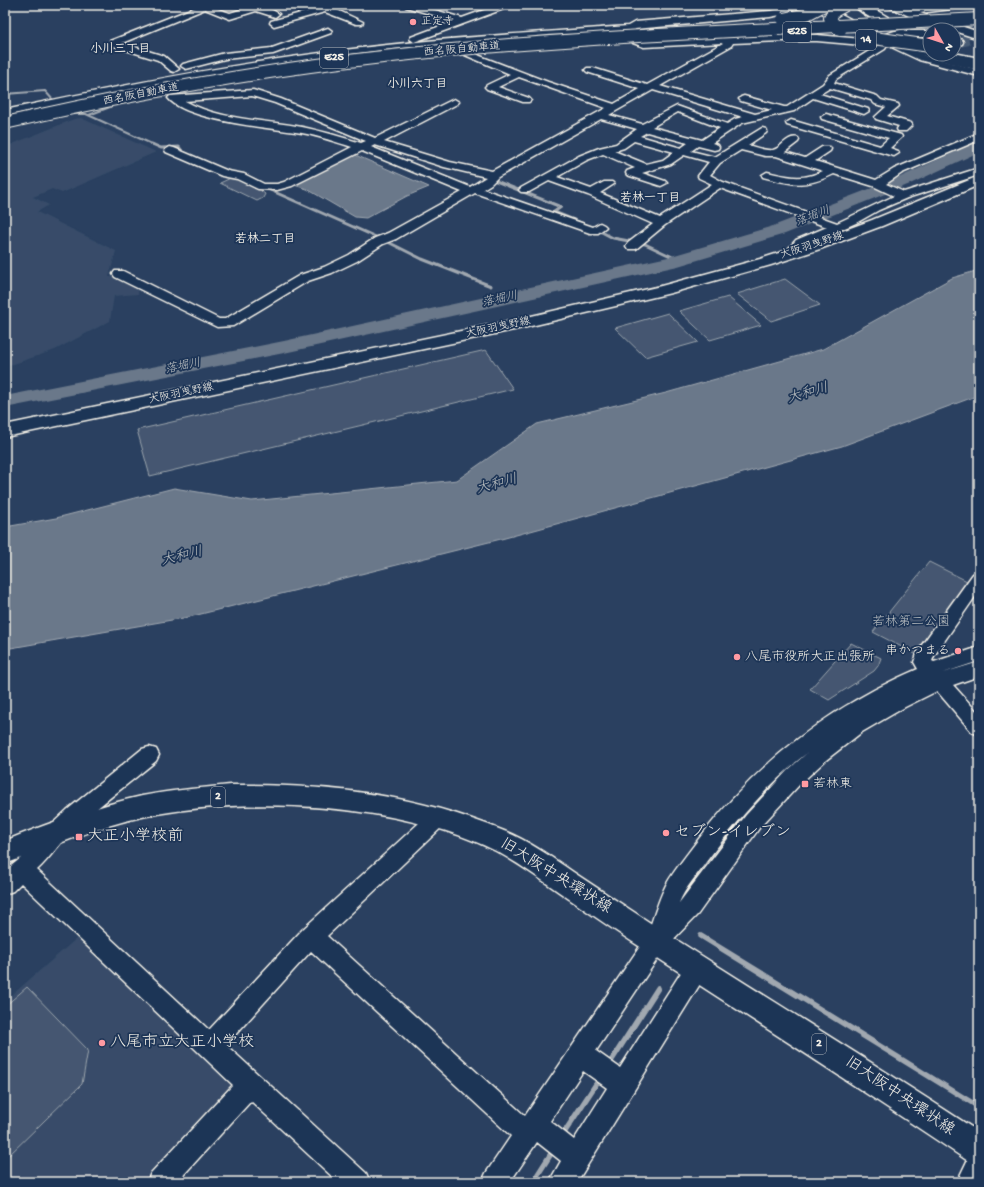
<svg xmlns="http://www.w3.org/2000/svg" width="984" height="1187" font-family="'Gochi Hand','Klee One',sans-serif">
<rect width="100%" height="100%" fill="#2a4060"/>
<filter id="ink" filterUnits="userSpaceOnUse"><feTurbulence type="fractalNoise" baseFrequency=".025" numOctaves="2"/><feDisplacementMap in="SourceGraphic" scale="8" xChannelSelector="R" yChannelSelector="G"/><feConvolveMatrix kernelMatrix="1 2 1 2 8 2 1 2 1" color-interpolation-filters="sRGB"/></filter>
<g filter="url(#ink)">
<g fill="#374c69">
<polygon points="81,118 156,152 62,193 52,189 33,197 49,205 37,212 116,251 109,277 118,277 139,287 138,294 114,296 110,321 55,350 5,367 5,147 74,119"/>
<polygon points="85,931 241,1085 148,1182 5,1182 5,1001"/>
</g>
<g fill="#445771" stroke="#9ca4ac">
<polygon points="235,176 265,189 261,191 265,194 263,198 257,201 220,183"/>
<polygon points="785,279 820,305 771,321 737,294"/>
<polygon points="728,297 761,325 710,340 679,311"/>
<polygon points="668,313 698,342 645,357 615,328"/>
<polygon points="486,350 513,389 150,476 137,430"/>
<polygon points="929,562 967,581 917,655 873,632"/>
<polygon points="851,643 881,658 878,666 874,671 829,700 810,689"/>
<polygon points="27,987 88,1050 82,1084 5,1159 5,1006"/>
</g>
<g fill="#6a788a" stroke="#a1a8b0">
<polygon points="353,154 429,187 407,196 366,218 355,217 307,189 294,185"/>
<polygon points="979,270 979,395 842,446 505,538 189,617 5,649 5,527 56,518 174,488 252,501 457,480 537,424 666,393 823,349 952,278"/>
</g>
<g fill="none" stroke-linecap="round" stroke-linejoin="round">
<g stroke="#a1a8b0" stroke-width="2">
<polyline points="5,94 45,91 53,100"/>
<polyline points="72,114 86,114 154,145"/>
<polyline points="89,115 110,107 109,106"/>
</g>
<g stroke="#a1a8b0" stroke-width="3">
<polyline points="152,144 161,148 179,147 185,155"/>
<polyline points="491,179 561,207 554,212 586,225"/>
<polyline points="270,190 376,237"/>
<polyline points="596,229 613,238 645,244 679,260"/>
<polyline points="386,241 422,259 491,286"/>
</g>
<g stroke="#a1a8b0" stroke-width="5.5">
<polyline points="701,936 979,1107"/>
<polyline points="608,1066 658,988"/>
<polyline points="562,1136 600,1078"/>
<polyline points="533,1182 554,1149"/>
</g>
<polygon fill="#6a788a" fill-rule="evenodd" points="979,141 979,152 910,184 785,234 678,266 284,353 5,408 5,396 284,341 668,257 773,226 898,178"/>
<g stroke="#485b74" stroke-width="10" stroke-dasharray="10 4.5" stroke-linecap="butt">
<polyline points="975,5 979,9"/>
<polyline points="959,42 979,38"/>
</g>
<defs>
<g id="minor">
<polygon points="201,5 212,5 212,7 230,13 256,5 269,8 279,14 275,17 256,11 230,19 205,9 122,43 164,56 179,69 174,72 171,71 158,60 110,45 109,43 110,41"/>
<polygon points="331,5 345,5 335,9 363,22 362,24 356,24 325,12 274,26 270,23 271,21"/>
<polygon points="405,5 418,5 462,18 498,5 510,5 509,7 414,42 410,39 411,37 454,21 406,7"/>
<path d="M804 5H821L817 8 770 17 635 29 640 39 645 41 783 35H817L873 40 882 39 885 34 895 31H930V37H895L891 38 890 40 925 56 979 70V76L919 60 887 45 885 49 836 79 834 83 877 96 881 100 898 104 899 106 887 116 911 123 912 125 906 131H898L897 129 899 126 876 119 875 117 886 107 875 104 871 100 830 88 820 94 868 109 869 111 864 114 813 98 794 111 742 123 712 143 718 145 719 147 718 149 714 150 698 146 691 151 715 157 762 128 766 129 767 131 766 133 748 145C755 147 765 151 773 150 782 148 787 135 798 138L799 140 798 142 785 152 805 158 822 147H830L831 149 830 151 815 161 876 180 894 169 979 133V140L902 173 886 184 904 192 979 168V175L907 198 879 210 856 223 804 246 794 257H786L784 254 796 240 827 227 720 188 665 225 636 249H628L626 246 628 243 653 224 588 195 549 181 529 192H521L519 190 521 188 579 156 599 148 616 144 637 129 601 119 498 177 491 184 483 189 593 227 600 223 604 225 606 227 598 233H590L475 193 396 239 383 244 357 261 332 273 308 281 233 326 217 327 115 277 113 274 115 271H123L219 319H225L300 275 324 267 349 255 375 238 388 233 462 192 362 151 292 186 277 190 258 189 237 179 222 176 166 152 165 150 170 147 174 148 228 171 244 174 264 184H277L284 182 352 147C336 142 319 136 302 133 272 128 186 121 168 98L170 96 253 90 281 99 375 138 454 99 459 102 457 104 384 142 450 162 492 171 606 108 519 77 498 87 529 98 531 100 529 102H523L487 89 485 87 487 85 510 74 465 55 457 43C305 55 154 84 5 116V110C117 86 230 64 344 50 439 38 533 33 628 26L635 22 770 11ZM627 31 633 43 644 47 723 43 647 85 593 68H587L585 70 587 72 640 89 614 104 548 82 480 56 471 51 466 43ZM783 41H817L873 46 879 45 830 75 823 84 787 107H784L744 96 741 97 739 99 741 101 772 110 755 114 660 86 731 46 733 43ZM653 90 743 117 735 119 727 124 677 106 642 124 609 115ZM252 96 275 103 366 141 361 143C341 137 322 131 302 127 264 120 219 120 185 101ZM678 112 720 128 702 140 652 127ZM647 132 688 143 681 148 640 136ZM634 141 674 152 663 160 646 164 614 151 624 148ZM375 145 444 167 486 177 470 187 371 147ZM741 150 765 156H776L823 171C801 181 790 177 767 172L762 175 763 177C793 185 805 188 834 174L873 186 894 196 837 223 723 182 710 175 720 163ZM603 154 635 168 627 171 626 173 627 175 661 186 667 183 665 181 642 173 671 164 684 155 709 162 698 176 699 178 712 184 660 218 600 193 614 184 612 182H604L591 189 557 177 587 160Z"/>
<polygon points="328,28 332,31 331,33 273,54 225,59 186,69 181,66 183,64 225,53 272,48"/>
<polygon points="959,39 962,40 963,42 962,44 954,46 954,40"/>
<polygon points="826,114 901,135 902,137 890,148 898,151 899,153 894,156 890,155 787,125 786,123 791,120 880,146 889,138 822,119 821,117"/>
<path d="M979 572V591L934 656 932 661 934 662 979 647V661L943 673 979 662V676L953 685 979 714V735L972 732 937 691 905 707 862 732 826 760 801 783 760 827 698 914 664 949 596 1051 620 1068 689 960 697 957 705 960 708 968 705 976 577 1182H549L561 1161 537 1142 510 1182H482L486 1173 511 1136 311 951 226 1045 366 1173 370 1182H338L251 1101 177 1182H147L151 1173 233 1085 21 883 13 891 5 894V871L32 849 51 825 67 810 142 749 149 747 156 749 159 755 156 761C128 784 98 806 71 831 59 844 50 858 37 870L209 1030 303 929 430 813 437 810 444 813 447 819 444 825 327 936 525 1116 647 936C653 919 658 901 666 885 675 869 687 855 698 840 757 763 829 707 918 669L914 662 919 649 973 574ZM807 753 787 771 746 815 679 903C685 888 697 875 706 862 736 822 768 784 807 753ZM583 1071 607 1088 574 1140 550 1121Z"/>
<polygon points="979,1151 979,1182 957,1182 970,1155"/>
</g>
<g id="major">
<path d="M812 5H824L879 34 930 51V54H940L979 64V70C930 59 882 45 837 21 829 17 817 12 812 5Z"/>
<polygon points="979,176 979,185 882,226 820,249 771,265 671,293 514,330 5,437 5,425 514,320 661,286 760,259 810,243 872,220"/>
<path d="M231 785C326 784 415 794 504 831 529 841 551 857 573 872 602 891 632 911 661 930 767 998 874 1063 979 1132V1165L968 1161C864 1091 758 1023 653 955 621 935 590 913 559 892 538 877 518 863 496 851 400 803 246 795 142 817 95 827 50 848 5 864V841C48 823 97 806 142 796 171 790 201 788 231 785Z"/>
</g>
<g id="highway">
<path d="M854 5H867L905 27 907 29 905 31C895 34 860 13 854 5Z"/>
<path d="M888 5H902L911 9C921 2 951 5 964 5L959 8 920 13 979 32V39L954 31V30L925 23 889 7Z"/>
<polygon points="954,53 979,58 979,66 935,57 933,54"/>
</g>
</defs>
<use href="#minor" stroke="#f4f1e8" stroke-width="3"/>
<use href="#major" stroke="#f4f1e8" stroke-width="3"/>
<use href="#highway" stroke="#f4f1e8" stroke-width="3"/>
<use href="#minor" fill="#1d3557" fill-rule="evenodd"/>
<use href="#major" fill="#1d3557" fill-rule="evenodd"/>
<use href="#highway" fill="#1d3557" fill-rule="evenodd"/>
<defs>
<g id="highway-bridge">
<polyline points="783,19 807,14 824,5"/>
<polyline points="840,30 834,25 830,18 834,11 845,5"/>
<polyline points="860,36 930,46"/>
<path d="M5 123C127 95 250 72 374 58 575 35 777 30 979 19"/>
</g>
</defs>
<use href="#highway-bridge" stroke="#f4f1e8" stroke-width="14" stroke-linecap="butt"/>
<use href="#highway-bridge" stroke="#1d3557" stroke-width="12"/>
</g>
</g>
<g fill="#ff9aa2" stroke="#1d3557" stroke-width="1.5">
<circle cx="413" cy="22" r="4"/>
<circle cx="958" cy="651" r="4"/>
<circle cx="737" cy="657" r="4"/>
<rect x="801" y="780" width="8" height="8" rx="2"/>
<circle cx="666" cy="833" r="4"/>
<rect x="75" y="833" width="8" height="8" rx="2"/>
<circle cx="102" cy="1043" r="4"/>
</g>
<g text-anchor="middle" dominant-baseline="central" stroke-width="3.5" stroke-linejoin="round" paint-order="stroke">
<g font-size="11" fill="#f4f1e8" stroke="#1d3557" text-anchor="start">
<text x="421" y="22">正定寺</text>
</g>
<g font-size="11" fill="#f4f1e8" stroke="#1d3557">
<text transform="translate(462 50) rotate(-5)">西名阪自動車道</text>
<text transform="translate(141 95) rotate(-11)">西名阪自動車道</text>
<text transform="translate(812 246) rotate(-18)">大阪羽曳野線</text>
<text transform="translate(498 328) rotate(-12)">大阪羽曳野線</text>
<text transform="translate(181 394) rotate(-12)">大阪羽曳野線</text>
</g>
<g fill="#1d3557" stroke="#b4b9bc" stroke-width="1">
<rect x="783" y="22" width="28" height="20" rx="3"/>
<rect x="856" y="30" width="20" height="20" rx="3"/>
<rect x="320" y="48" width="28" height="20" rx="3"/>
<rect x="211" y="787" width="14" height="20" rx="3"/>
<rect x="812" y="1034" width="14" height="20" rx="3"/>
</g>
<g font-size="12" font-weight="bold" fill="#f4f1e8">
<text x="797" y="32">E25</text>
<text x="866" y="40">14</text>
<text x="334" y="58">E25</text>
<text x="218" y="797">2</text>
<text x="819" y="1044">2</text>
</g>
<g font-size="12" font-weight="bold" fill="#f4f1e8" stroke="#1d3557">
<text x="120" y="50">小川三丁目</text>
<text x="417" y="85">小川六丁目</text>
<text x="650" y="199">若林一丁目</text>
<text x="265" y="240">若林二丁目</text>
</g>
<g font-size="12" font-style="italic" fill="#bdc1c2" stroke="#1d3557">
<text transform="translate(813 217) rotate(-21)">落堀川</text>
<text transform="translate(500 300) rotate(-12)">落堀川</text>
<text transform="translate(183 367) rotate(-11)">落堀川</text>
</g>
<g font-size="13" fill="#bfc3c4" stroke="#1d3557">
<text x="911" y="622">若林第二公園</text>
</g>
<g font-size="13" fill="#f4f1e8" stroke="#1d3557" text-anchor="start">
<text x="950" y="651" text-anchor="end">串かつまる</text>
<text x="745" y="657">八尾市役所大正出張所</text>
<text x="813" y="784">若林東</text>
</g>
<g font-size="14" font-style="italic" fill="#bdc1c2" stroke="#1d3557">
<text transform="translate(808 394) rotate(-16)">大和川</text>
<text transform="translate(497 485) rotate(-15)">大和川</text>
<text transform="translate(182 557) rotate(-13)">大和川</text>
</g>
<g font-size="16" fill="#f4f1e8" stroke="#1d3557" text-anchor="start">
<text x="674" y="833">セブン-イレブン</text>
<text x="87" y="837">大正小学校前</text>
<text x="110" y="1043">八尾市立大正小学校</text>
</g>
<g font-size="16" fill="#f4f1e8" stroke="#1d3557">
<text transform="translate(555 877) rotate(32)">旧大阪中央環状線</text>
<text transform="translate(899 1097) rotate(34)">旧大阪中央環状線</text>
</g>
</g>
<rect width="984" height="1187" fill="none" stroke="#1d3557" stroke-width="20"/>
<rect x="10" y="10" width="964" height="1167" fill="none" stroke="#f4f1e8" stroke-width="1.5" filter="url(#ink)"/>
<g transform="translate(942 42) rotate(129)"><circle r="19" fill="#1d3557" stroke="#738091"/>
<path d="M0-3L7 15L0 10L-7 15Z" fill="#ff9aa2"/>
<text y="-6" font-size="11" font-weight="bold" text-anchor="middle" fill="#f4f1e8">N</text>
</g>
</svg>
